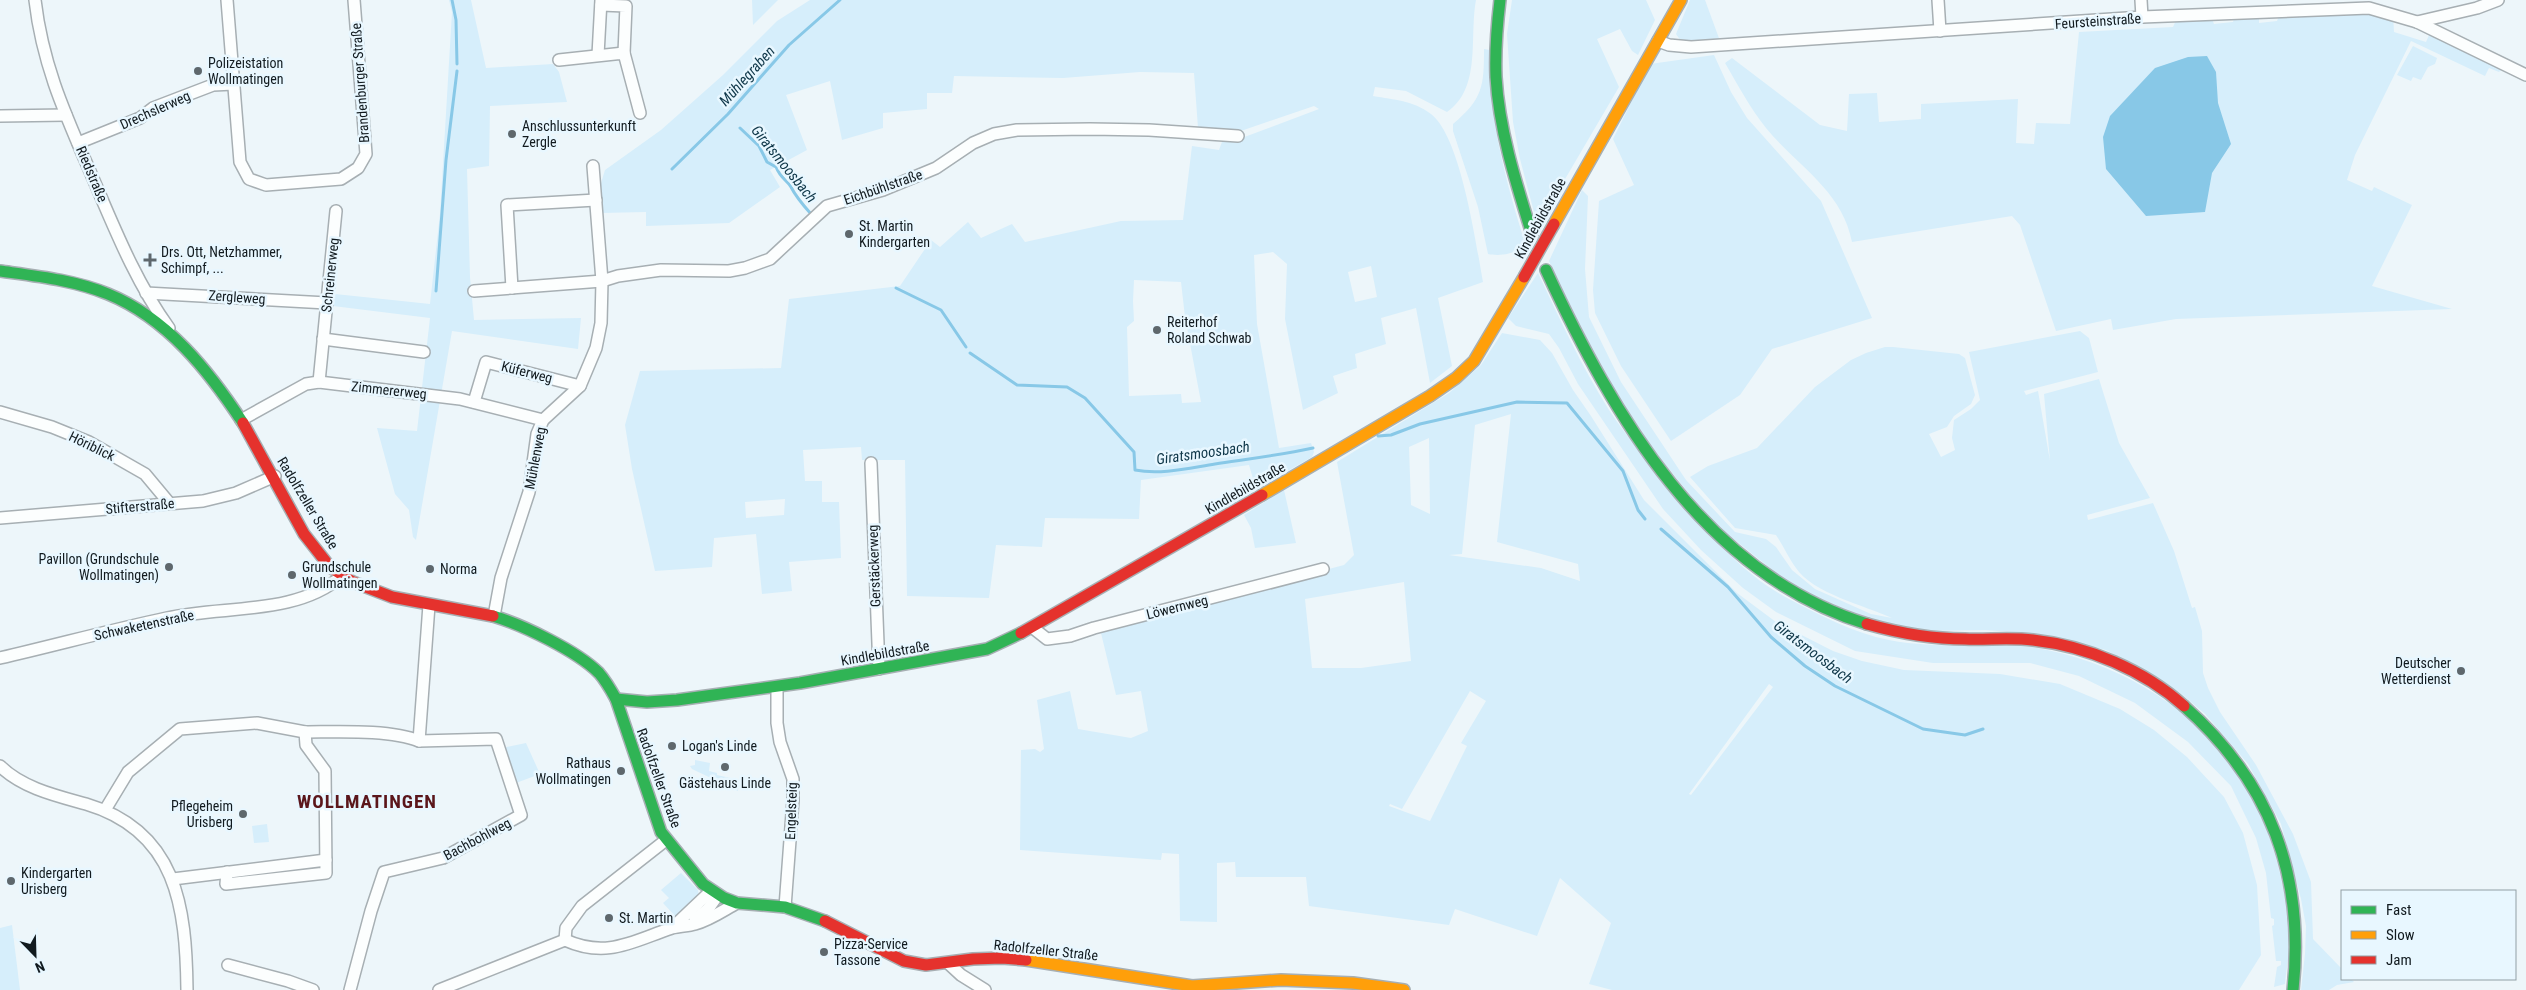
<svg xmlns="http://www.w3.org/2000/svg" width="2526" height="990" font-family="'Roboto Condensed',sans-serif">
<rect width="100%" height="100%" fill="#edf6fa"/>
<g fill="#d6eefb" fill-rule="evenodd">
<polygon points="449,0 471,0 486,68 553,64 559,72 567,102 490,106 489,166 467,169 470,277 474,320 581,318 578,349 452,331 416,540 413,537 409,510 395,494 377,428 417,431 430,318 333,306 335,294 430,304 440,214 452,12"/>
<polygon points="752,0 778,0 753,25"/>
<path d="M810 0H1476C1469 37 1482 88 1447 112L1406 91 1375 87 1373 96C1395 100 1412 100 1431 114 1461 137 1476 244 1483 282L1438 298 1452 366 1430 383 1416 308 1381 318 1386 344 1355 354 1357 368 1333 376 1338 393 1303 410 1285 319 1287 264 1273 252 1254 255 1257 324 1279 448 1311 443 1314 452 1312 457 1256 489 1249 465 1141 480 1139 519 1045 518 1042 547 996 545 989 598 907 596 905 460H862L861 447 803 450 805 481H822V502H839L841 558 789 562 792 591 762 594 756 534 714 538 712 567 655 571 632 469 625 425 640 371 781 368 789 299 900 286 931 240 940 247 968 222 981 238 1012 224 1025 242 1121 221 1183 220 1192 146 1219 150 1223 139H1239L1319 109 1314 106 1235 133 1198 128 1194 73 1140 72 1063 78 954 76 952 93H927V109L883 113V128L842 140 830 81 786 95 807 150 770 170 780 187 729 223 646 226V212L601 213 598 193 605 170 661 130 723 75 777 21ZM1371 266 1377 297 1355 302 1348 272ZM1134 280 1181 282 1185 317 1201 402 1182 403 1181 394 1129 396 1127 327 1134 321 1133 301ZM785 499 784 515 746 518 745 502Z"/>
<polygon points="1512,0 1646,0 1655,20 1638,55 1632,51 1620,29 1597,39 1619,87 1544,215 1535,216 1520,159 1513,122 1507,34"/>
<polygon points="1690,0 1705,0 1720,41 1696,44 1681,41 1676,34"/>
<path d="M2369 8 2393 15 2394 32 2426 42 2430 33 2502 69 2499 72 2489 68 2485 76 2411 41 2355 155 2347 180 2372 191 2374 187 2412 205 2372 286 2452 309 2176 319 2113 330 2111 319 2056 331 2020 225 2012 216 1852 242C1842 190 1798 167 1766 128 1750 108 1738 85 1725 63L1732 58 1820 125 1847 131 1849 94 1877 93 1879 122 1921 119V104L2018 99 2016 143 2034 144 2036 123 2070 124 2079 32 2173 27 2178 16 2210 14 2214 24 2233 22 2236 13 2259 11V23L2277 21 2281 11Z"/>
<polygon points="2413,46 2437,58 2435,64 2428,67 2421,80 2413,77 2411,81 2397,75"/>
<path d="M1484 49 1490 50C1488 117 1506 182 1526 246L1522 254 1518 249C1511 255 1497 256 1488 254L1478 207 1453 131V124C1483 99 1484 86 1484 49Z"/>
<polygon points="1714,55 1731,92 1747,118 1821,201 1872,318 1772,349 1740,395 1671,441 1621,366 1595,313 1593,290 1599,201 1634,185 1613,139 1650,64"/>
<path d="M1582 190 1588 196 1585 269 1589 317 1621 382 1686 480 1735 532 1766 539 1776 547 1792 570 1815 589 1871 614 1892 618C1866 606 1812 593 1796 568 1788 557 1784 547 1776 535L1735 528 1690 477 1708 466 1757 448 1815 387 1851 360 1866 353 1885 347H1893L1959 354 1965 358 1975 395 1971 404 1954 416 1947 427 1929 434 1941 457 1955 450 1952 438 1954 420 1971 409 1980 400 1969 352 2080 331 2089 338 2098 372 2024 391 2026 395 2038 391 2050 461 2044 394 2099 379 2119 443 2150 498 2087 515 2088 520 2153 503 2174 551 2192 608 2195 607 2202 631 2203 673 2208 688 2220 712 2256 765 2293 834 2311 882 2313 939 2342 969V979H2351L2354 982 2337 985 2329 990H2301L2305 954 2306 926 2301 899 2281 824 2248 764 2205 714 2179 692 2106 650 2037 634 1985 630 1922 631 1881 625 1794 587 1712 522 1647 442 1601 374 1549 261Z"/>
<path d="M1538 273C1560 319 1581 366 1609 410 1630 442 1656 470 1680 499 1711 537 1745 576 1789 599 1821 616 1854 633 1889 640 1914 645 1939 645 1964 646 1986 647 2010 644 2032 647 2160 669 2256 754 2282 882 2286 900 2290 920 2290 938 2290 953 2286 969 2285 984L2274 987 2277 967 2281 965V961H2276L2272 926 2274 925V919L2271 918 2266 873 2256 838 2231 786 2188 742 2135 703 2079 676 2030 663H1933L1855 651 1776 612 1743 588 1701 550 1663 509 1578 384 1559 348 1549 334 1516 326 1508 318Z"/>
<path d="M1502 333 1540 340 1552 353 1573 390 1591 416 1644 500 1737 593 1776 622 1833 651 1862 661 1904 670 2000 674 2060 684 2120 709 2154 730 2187 757 2224 797 2243 833 2257 885 2261 955 2239 990H1612L1589 984 1611 923 1560 878 1537 936 1455 909 1449 925 1309 906 1306 877H1236L1235 862 1217 863V922L1180 921 1179 854 1162 853 1161 860 1020 850 1021 750 1035 749 1040 752 1044 749 1037 700 1070 691 1078 729 1131 738 1148 731 1141 691 1116 695 1100 629 1344 565 1354 555 1337 462 1449 393 1481 365ZM1511 414 1497 542 1578 564 1580 581 1541 568 1449 555 1462 554 1475 425ZM1429 438 1430 513V514L1411 505 1409 447ZM1404 582 1411 661 1361 668H1312L1305 599ZM1769 684 1773 687 1691 795 1689 794ZM1470 691 1486 701 1461 743 1467 746 1430 821 1389 806 1390 804 1402 809Z"/>
<polygon points="1284,490 1296,543 1255,548 1251,528 1244,515"/>
<polygon points="526,743 540,774 516,783 502,748"/>
<polygon points="695,760 710,763 709,771 717,773 717,775 739,780 738,791 692,769 690,766 695,765"/>
<polygon points="267,824 269,842 254,843 252,826"/>
<polygon points="681,873 698,890 699,897 676,917 663,903 669,898 661,890"/>
<polygon points="12,925 20,990 0,990 0,928"/>
</g>
<polygon fill="#88c8e7" points="2207,56 2216,72 2218,103 2231,144 2212,173 2205,212 2146,216 2106,169 2103,137 2110,116 2155,68 2188,57"/>
<g fill="none" stroke-linecap="round" stroke-linejoin="round">
<g stroke="#88c8e7" stroke-width="3">
<polyline points="452,0 456,20 457,64"/>
<path d="M740 128 759 146 767 162 776 167C781 179 786 179 791 187 796 197 803 205 811 214"/>
<polyline points="672,169 728,114 789,45 840,0"/>
<polyline points="896,288 941,310 966,347"/>
<polyline points="436,291 446,160 457,71"/>
<path d="M970 353 1017 385 1067 387 1085 398 1134 452 1135 470C1161 475 1189 468 1215 464 1248 459 1281 455 1313 448"/>
<polyline points="1378,436 1391,435 1420,424 1517,402 1567,403 1623,471 1638,510 1645,519"/>
<polyline points="1661,529 1728,587 1771,637 1805,666 1835,686 1923,729 1965,735 1983,729"/>
</g>
<defs>
<g id="street">
<path d="M35 0C43 69 68 120 95 183 116 232 137 284 169 328"/>
<polyline points="227,0 240,162 249,179 266,185 341,179 358,168 366,154 354,0"/>
<polyline points="1938,0 1940,31"/>
<polyline points="2141,0 2142,17"/>
<polyline points="601,5 626,6 624,53"/>
<polyline points="2417,22 2477,8 2498,0"/>
<polyline points="1658,41 1669,45 1691,47 2142,17 2369,8 2417,22 2526,75"/>
<polyline points="598,55 601,0"/>
<polyline points="559,60 624,53 640,113"/>
<polyline points="0,116 66,115"/>
<polyline points="78,143 140,118 153,108 213,85 234,84"/>
<polyline points="512,288 507,205 596,200"/>
<polyline points="474,291 602,281 618,276 661,270 729,271 745,268 770,259 827,206 883,190 936,168 973,143 994,134 1017,130 1090,129 1149,130 1238,136"/>
<polyline points="146,293 327,303"/>
<polyline points="323,339 424,352"/>
<polyline points="319,382 336,211"/>
<polyline points="474,402 486,362 580,386"/>
<polyline points="0,412 52,427 89,442 145,474 170,504"/>
<polyline points="241,420 306,384 319,382 460,399 543,420"/>
<polyline points="871,463 879,669"/>
<polyline points="0,518 203,501 236,493 275,476"/>
<polyline points="494,616 501,578 529,492 537,434 543,420 580,386 596,348 601,323 602,281 593,166"/>
<polyline points="1033,628 1047,639 1070,636 1094,628 1323,569"/>
<path d="M0 658C56 645 111 630 167 618 224 605 295 616 342 576"/>
<polyline points="777,687 777,723 780,742 793,779 793,800 785,907"/>
<path d="M305 732C336 732 390 729 419 741L496 739 521 815 443 858 384 872 371 911 350 990"/>
<polyline points="419,741 429,605"/>
<path d="M0 766C22 788 57 796 86 804 177 831 186 907 187 990"/>
<polyline points="105,810 128,772 180,729 257,723 305,732 306,745 325,771 326,873 226,884 227,872"/>
<polyline points="173,879 326,860"/>
<polyline points="695,919 708,909 718,895"/>
<polyline points="673,927 711,891"/>
<path d="M565 940C607 959 633 941 672 928 680 926 688 926 695 924 710 920 724 910 737 903"/>
<polyline points="565,940 566,928 582,906 666,840"/>
<polyline points="948,963 961,975 985,990"/>
<polyline points="228,965 288,981 313,990"/>
<polyline points="439,990 565,940"/>
</g>
<g id="fast">
<path d="M1500 0C1497 25 1495 51 1496 77 1499 130 1516 183 1532 234"/>
<path d="M1546 270C1613 415 1704 574 1867 624"/>
<path d="M0 271C36 276 74 280 108 294 167 318 209 371 243 423"/>
<path d="M493 616C523 625 577 651 599 673 606 681 611 690 616 699L661 832 703 884 724 898 737 903 785 907 825 921"/>
<polyline points="616,699 647,702 677,700 800,683 987,649 1021,633"/>
<path d="M2184 706C2271 783 2305 876 2293 990"/>
</g>
<g id="slow">
<polyline points="1554,224 1681,0"/>
<polyline points="1262,495 1430,396 1456,378 1474,361 1524,277"/>
<polyline points="1026,960 1192,986 1281,980 1353,983 1404,990"/>
</g>
<g id="jam">
<polyline points="243,423 304,534 330,567 353,582 392,597 493,616"/>
<path d="M1867 624C1899 633 1932 639 1965 639 1987 640 2010 637 2033 640 2087 646 2144 670 2184 706"/>
<polyline points="1021,633 1262,495"/>
<polyline points="825,921 904,961 926,965 973,959 1002,958 1026,960"/>
</g>
</defs>
<use href="#street" stroke="#a7afb3" stroke-width="14"/>
<use href="#fast" stroke="#a7afb3" stroke-width="14"/>
<use href="#slow" stroke="#a7afb3" stroke-width="14"/>
<use href="#jam" stroke="#a7afb3" stroke-width="14"/>
<use href="#street" stroke="#fcfefe" stroke-width="11"/>
<use href="#fast" stroke="#30b455" stroke-width="11"/>
<use href="#slow" stroke="#ff9f0a" stroke-width="11"/>
<use href="#jam" stroke="#e5322d" stroke-width="11"/>
<defs>
<polyline id="jam-bridge" points="1524,277 1554,224"/>
</defs>
<use href="#jam-bridge" stroke="#a7afb3" stroke-width="14" stroke-linecap="butt"/>
<use href="#jam-bridge" stroke="#e5322d" stroke-width="11"/>
</g>
<g fill="#5e676c" stroke="#e8f7ff" stroke-width="2">
<circle cx="198" cy="71" r="5"/>
<circle cx="512" cy="134" r="5"/>
<circle cx="849" cy="234" r="5"/>
<path d="M147.5 252.5h5v5h5v5h-5v5h-5v-5h-5v-5h5z"/>
<circle cx="1157" cy="330" r="5"/>
<circle cx="169" cy="567" r="5"/>
<circle cx="430" cy="569" r="5"/>
<circle cx="292" cy="575" r="5"/>
<circle cx="2461" cy="671" r="5"/>
<circle cx="672" cy="746" r="5"/>
<circle cx="725" cy="767" r="5"/>
<circle cx="621" cy="771" r="5"/>
<circle cx="243" cy="814" r="5"/>
<circle cx="11" cy="881" r="5"/>
<circle cx="609" cy="918" r="5"/>
<circle cx="824" cy="952" r="5"/>
</g>
<g text-anchor="middle" dominant-baseline="central" stroke-width="5" stroke-linejoin="round" paint-order="stroke">
<g font-size="14" fill="#111a1f" stroke="#e8f7ff">
<text transform="translate(2098 21) rotate(-4)">Feursteinstraße</text>
<text transform="translate(360 83) rotate(-94)">Brandenburger Straße</text>
<text transform="translate(155 110) rotate(-24)">Drechslerweg</text>
<text transform="translate(92 174) rotate(67)">Riedstraße</text>
<text transform="translate(883 187) rotate(-19)">Eichbühlstraße</text>
<text transform="translate(1540 218) rotate(-61)">Kindlebildstraße</text>
<text transform="translate(330 275) rotate(-84)">Schreinerweg</text>
<text transform="translate(237 297) rotate(4)">Zergleweg</text>
<text transform="translate(527 372) rotate(14)">Küferweg</text>
<text transform="translate(389 390) rotate(6)">Zimmererweg</text>
<text transform="translate(92 446) rotate(26)">Höriblick</text>
<text transform="translate(535 458) rotate(-79)">Mühlenweg</text>
<text transform="translate(1245 488) rotate(-30)">Kindlebildstraße</text>
<text transform="translate(308 503) rotate(59)">Radolfzeller Straße</text>
<text transform="translate(140 506) rotate(-5)">Stifterstraße</text>
<text transform="translate(874 566) rotate(-92)">Gerstäckerweg</text>
<text transform="translate(1177 607) rotate(-14)">Löwernweg</text>
<text transform="translate(144 625) rotate(-12)">Schwaketenstraße</text>
<text transform="translate(885 653) rotate(-10)">Kindlebildstraße</text>
<text transform="translate(659 778) rotate(70)">Radolfzeller Straße</text>
<text transform="translate(791 811) rotate(-88)">Engelsteig</text>
<text transform="translate(477 839) rotate(-28)">Bachbohlweg</text>
<text transform="translate(1046 950) rotate(6)">Radolfzeller Straße</text>
</g>
<g font-size="14" fill="#111a1f" stroke="#e8f7ff" text-anchor="start">
<text x="208" y="63">Polizeistation<tspan x="208" dy="16">Wollmatingen</tspan></text>
<text x="522" y="126">Anschlussunterkunft<tspan x="522" dy="16">Zergle</tspan></text>
<text x="859" y="226">St. Martin<tspan x="859" dy="16">Kindergarten</tspan></text>
<text x="161" y="252">Drs. Ott, Netzhammer,<tspan x="161" dy="16">Schimpf, ...</tspan></text>
<text x="1167" y="322">Reiterhof<tspan x="1167" dy="16">Roland Schwab</tspan></text>
<text x="159" y="559" text-anchor="end">Pavillon (Grundschule<tspan x="159" dy="16">Wollmatingen)</tspan></text>
<text x="302" y="567">Grundschule<tspan x="302" dy="16">Wollmatingen</tspan></text>
<text x="440" y="569">Norma</text>
<text x="2451" y="663" text-anchor="end">Deutscher<tspan x="2451" dy="16">Wetterdienst</tspan></text>
<text x="682" y="746">Logan's Linde</text>
<text x="611" y="763" text-anchor="end">Rathaus<tspan x="611" dy="16">Wollmatingen</tspan></text>
<text x="725" y="783" text-anchor="middle">Gästehaus Linde</text>
<text x="233" y="806" text-anchor="end">Pflegeheim<tspan x="233" dy="16">Urisberg</tspan></text>
<text x="21" y="873">Kindergarten<tspan x="21" dy="16">Urisberg</tspan></text>
<text x="619" y="918">St. Martin</text>
<text x="834" y="944">Pizza-Service<tspan x="834" dy="16">Tassone</tspan></text>
</g>
<g font-size="15" font-style="italic" fill="#0f3749" stroke="#e8f7ff">
<text transform="translate(747 76) rotate(-48)">Mühlegraben</text>
<text transform="translate(784 164) rotate(51)">Giratsmoosbach</text>
<text transform="translate(1203 453) rotate(-8)">Giratsmoosbach</text>
<text transform="translate(1813 652) rotate(37)">Giratsmoosbach</text>
</g>
<g font-size="19" font-weight="bold" letter-spacing="1" fill="#5b161b" stroke="#e8f7ff">
<text x="367" y="801">WOLLMATINGEN</text>
</g>
</g>
<rect x="2341" y="890" width="175" height="90" fill="#e8f7ff" stroke="#929fa5"/>
<rect x="2351" y="906" width="25" height="8" fill="#30b455" stroke="#929fa5"/>
<text x="2386" y="915" font-size="15" fill="#111a1f">Fast</text>
<rect x="2351" y="931" width="25" height="8" fill="#ff9f0a" stroke="#929fa5"/>
<text x="2386" y="940" font-size="15" fill="#111a1f">Slow</text>
<rect x="2351" y="956" width="25" height="8" fill="#e5322d" stroke="#929fa5"/>
<text x="2386" y="965" font-size="15" fill="#111a1f">Jam</text>
<g transform="translate(35 955) rotate(157)" stroke="#e8f7ff" stroke-width="4" paint-order="stroke">
<path d="M0-4L9 19L0 12L-9 19Z" fill="#111a1f"/>
<text y="-8" font-size="14" font-weight="bold" text-anchor="middle" fill="#111a1f">N</text>
</g>
</svg>
